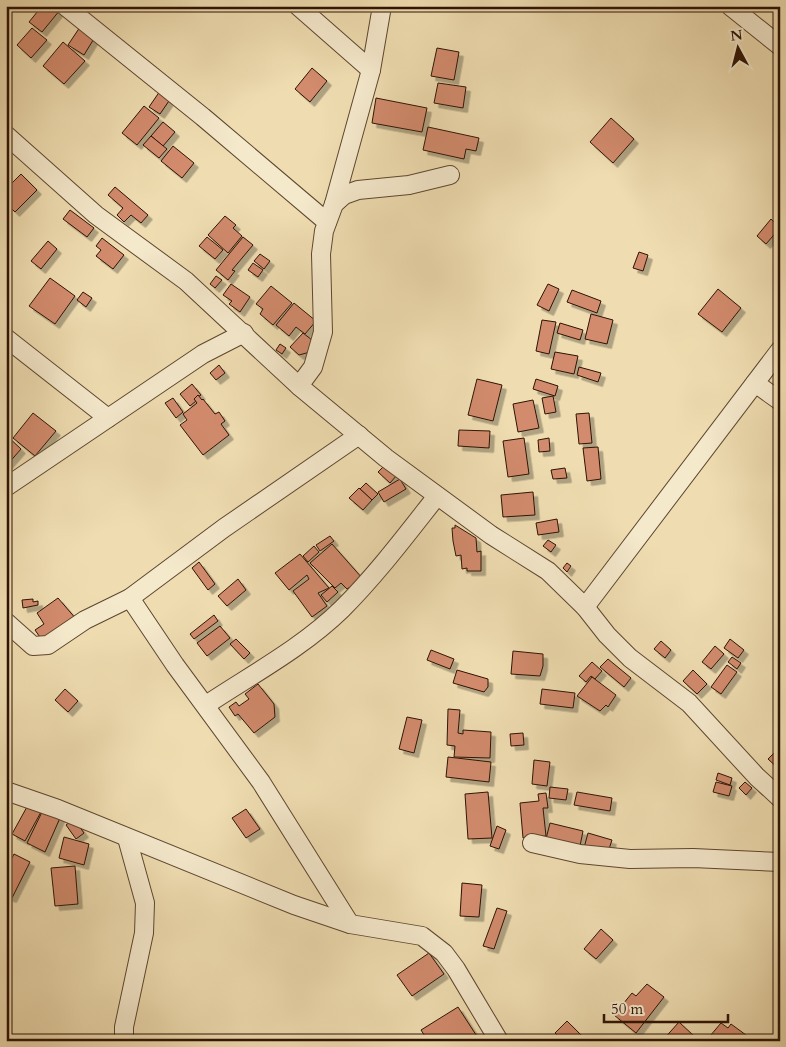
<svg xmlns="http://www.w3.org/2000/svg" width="786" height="1047" font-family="Cardo,serif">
<defs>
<filter id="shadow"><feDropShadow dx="4.5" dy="4.5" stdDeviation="0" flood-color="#0004"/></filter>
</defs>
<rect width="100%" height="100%" fill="#efddb1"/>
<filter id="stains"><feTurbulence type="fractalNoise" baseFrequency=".004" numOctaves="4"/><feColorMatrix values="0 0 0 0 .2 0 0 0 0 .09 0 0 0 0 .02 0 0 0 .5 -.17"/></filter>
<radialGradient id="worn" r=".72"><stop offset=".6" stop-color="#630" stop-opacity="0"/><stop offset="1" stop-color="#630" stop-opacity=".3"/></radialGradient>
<g fill="#d28b6d" stroke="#2d1304" filter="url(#shadow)">
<polygon points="42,6 55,6 60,10 42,32 29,22"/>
<polygon points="80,27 95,37 84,55 68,45"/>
<polygon points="32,28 47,40 31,58 17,45"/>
<polygon points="63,42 85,61 64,84 43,66"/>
<polygon points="437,48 459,52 454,80 431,76"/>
<polygon points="312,68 327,81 310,102 295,89"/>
<polygon points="438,83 466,87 463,108 434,103"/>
<polygon points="160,91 171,98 160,114 149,107"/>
<polygon points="376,98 427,108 422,132 372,123"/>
<polygon points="144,106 159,118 137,145 122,133"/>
<polygon points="611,118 634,139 613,163 590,142"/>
<polygon points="163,122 175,132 163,146 151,136"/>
<polygon points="428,127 479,138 476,151 466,149 464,159 423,150"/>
<polygon points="151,136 167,149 159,158 143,145"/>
<polygon points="173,146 194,163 182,178 161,161"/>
<polygon points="21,174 37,190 15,212 6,203 6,189"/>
<polygon points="115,187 148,215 141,223 131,215 124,222 117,215 123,208 108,195"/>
<polygon points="70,210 94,228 87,237 63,219"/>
<polygon points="225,216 236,225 233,228 242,236 228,253 208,235"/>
<polygon points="771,219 780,228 766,244 757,236"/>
<polygon points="207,237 223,250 215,259 199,246"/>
<polygon points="243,237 253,245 232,270 235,271 228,280 216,270"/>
<polygon points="102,238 124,255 113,269 96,256 101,250 96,246"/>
<polygon points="48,241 57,249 41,269 31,261"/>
<polygon points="639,252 648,255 643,271 633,268"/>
<polygon points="260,254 270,261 264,269 254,261"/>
<polygon points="253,263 263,270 258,277 248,270"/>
<polygon points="216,276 222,280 215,288 210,284"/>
<polygon points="50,278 75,296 55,324 29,306"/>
<polygon points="231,284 250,297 240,312 229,304 232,301 223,295"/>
<polygon points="548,284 559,289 549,311 537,305"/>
<polygon points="271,286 292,303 273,325 260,314 263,309 256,304"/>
<polygon points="718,289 741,308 722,332 698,314"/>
<polygon points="572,290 601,301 597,313 567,302"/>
<polygon points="83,292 92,298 86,307 77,300"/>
<polygon points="294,303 316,321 305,334 296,327 289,336 276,325"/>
<polygon points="591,314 613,320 607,344 585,339"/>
<polygon points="542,320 556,322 549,354 536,351"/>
<polygon points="560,323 583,330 580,340 557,333"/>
<polygon points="303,333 312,340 310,352 299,355 290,347"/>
<polygon points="280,344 286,348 282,354 276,350"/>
<polygon points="555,352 578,356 574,374 551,369"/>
<polygon points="219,365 225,373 216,380 210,373"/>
<polygon points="579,367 601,373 598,382 577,375"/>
<polygon points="477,379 502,385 493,421 468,415"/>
<polygon points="536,379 558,386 555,396 533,389"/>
<polygon points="192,384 201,395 194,399 196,401 190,406 180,394"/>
<polygon points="198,395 202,400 203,399 215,414 219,412 225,421 221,424 229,435 203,455 180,425 187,420 183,414 197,403 194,399"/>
<polygon points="553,396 556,412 545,414 542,398"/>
<polygon points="173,398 183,412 176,418 165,403"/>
<polygon points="533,400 539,428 518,432 513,404"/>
<polygon points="33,413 56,431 35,456 13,438"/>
<polygon points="589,413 592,443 579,444 576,414"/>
<polygon points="459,430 490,431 489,448 458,446"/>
<polygon points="6,435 21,449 7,465 6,464"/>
<polygon points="524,438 529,474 508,477 503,441"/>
<polygon points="549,438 550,451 539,452 538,440"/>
<polygon points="598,447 601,479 587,481 583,448"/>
<polygon points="385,465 397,475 390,483 378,472"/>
<polygon points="565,468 567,478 553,479 551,470"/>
<polygon points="400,479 406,489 384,502 378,492"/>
<polygon points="366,483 378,494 372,500 360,489"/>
<polygon points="359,488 372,500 363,510 349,498"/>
<polygon points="533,492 535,515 503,517 501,495"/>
<polygon points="557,519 559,532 538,535 536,523"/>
<polygon points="455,525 476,538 477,552 481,551 481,571 467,571 467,568 462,569 461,555 456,556 453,541 452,528 455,528"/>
<polygon points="330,536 334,541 320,551 316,545"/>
<polygon points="548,540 556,545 551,552 543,546"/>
<polygon points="332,544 363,579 347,589 341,583 335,588 310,563"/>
<polygon points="314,546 319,552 308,562 303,556"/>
<polygon points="300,554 329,588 318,593 327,606 312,617 293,591 309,579 307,575 289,590 275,573"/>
<polygon points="199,562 215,584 208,590 192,568"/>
<polygon points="567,563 571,566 567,572 563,568"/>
<polygon points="238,579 246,590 227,606 218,596"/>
<polygon points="332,586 338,592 327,602 321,595"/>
<polygon points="58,598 77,620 44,643 35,630 44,624 37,613"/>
<polygon points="33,599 33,602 38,601 38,605 23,608 22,600"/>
<polygon points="214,615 218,621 194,639 190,634"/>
<polygon points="220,626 230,638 207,656 197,643"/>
<polygon points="236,639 250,653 244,659 230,644"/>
<polygon points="730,639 744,650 738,658 724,648"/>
<polygon points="661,641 671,650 665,658 654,649"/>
<polygon points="715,646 724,654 711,669 702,662"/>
<polygon points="431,650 454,659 450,669 427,660"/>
<polygon points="513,651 543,654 543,666 540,676 511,674"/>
<polygon points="732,657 741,663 737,669 728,662"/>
<polygon points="608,659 631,678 624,687 600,667"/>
<polygon points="592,662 602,671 595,679 591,676 586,682 579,676"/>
<polygon points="727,665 737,672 721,694 711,687"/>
<polygon points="457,670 488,679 488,687 484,692 453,683"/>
<polygon points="693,670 707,684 697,694 683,681"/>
<polygon points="592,677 616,695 608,707 606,705 600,711 577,696"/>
<polygon points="258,684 274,704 275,717 254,733 238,714 235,716 229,707 236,702 239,706 249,699 245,694"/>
<polygon points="65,689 78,701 68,712 55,700"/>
<polygon points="542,689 575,693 573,708 540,704"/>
<polygon points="448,709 460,710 458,733 463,734 463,730 491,732 490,758 454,757 455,746 447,745"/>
<polygon points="407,717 422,720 414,753 399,749"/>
<polygon points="523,733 524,745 511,746 510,734"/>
<polygon points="778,749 780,750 780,770 768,759"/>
<polygon points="448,757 491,762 489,782 446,777"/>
<polygon points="534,760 550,762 547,786 532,784"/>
<polygon points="718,773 732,778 730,785 716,780"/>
<polygon points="716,782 732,786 729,796 713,792"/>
<polygon points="745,782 752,788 746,795 739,788"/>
<polygon points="550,787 568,789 566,800 549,798"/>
<polygon points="488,792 492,838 468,839 465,794"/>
<polygon points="577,792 612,798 610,811 574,805"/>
<polygon points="546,793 548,808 543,808 546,836 523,838 520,803 539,801 538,794"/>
<polygon points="28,805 41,812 25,841 12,834"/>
<polygon points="246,809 260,829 246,838 232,818"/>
<polygon points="43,810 60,818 45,852 27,843"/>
<polygon points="74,819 84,833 76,839 66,825"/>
<polygon points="550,823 583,831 579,851 545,843"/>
<polygon points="497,826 506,830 499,849 490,846"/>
<polygon points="588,833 612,840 607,855 584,848"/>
<polygon points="64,837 89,844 84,865 59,858"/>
<polygon points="14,854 30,862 12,898 6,896 6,870"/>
<polygon points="75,866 78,904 55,906 51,868"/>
<polygon points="462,883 482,885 479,917 460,916"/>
<polygon points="497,908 507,911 494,949 483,946"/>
<polygon points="601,929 613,940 596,959 584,949"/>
<polygon points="429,953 444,974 412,996 397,975"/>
<polygon points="647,984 664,997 636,1033 614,1015 632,993 636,996"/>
<polygon points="458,1007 480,1041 428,1041 421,1030"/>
<polygon points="567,1021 587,1041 563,1041 555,1033"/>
<polygon points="679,1022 694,1036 690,1041 662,1041"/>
<polygon points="721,1023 728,1028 731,1024 746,1035 741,1041 716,1041 710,1036"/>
</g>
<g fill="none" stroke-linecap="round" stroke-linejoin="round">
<defs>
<g id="minor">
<polyline points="65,6 203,117 327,222"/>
<polyline points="298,6 371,70"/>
<polyline points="730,6 780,46"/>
<polyline points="6,135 96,215 186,281 299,386 386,458 491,535 548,571 585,607 607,635 630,658 689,703 757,777 780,798"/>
<polyline points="334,204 371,70 382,6"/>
<polyline points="6,338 108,418"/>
<polyline points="755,383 780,401"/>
<polyline points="299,386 313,367 323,332 321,254 324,231 334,204 344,195 358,190 409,185 450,175"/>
<polyline points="6,487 203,354 244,333"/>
<polyline points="130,598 175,665 261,782 350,924"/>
<polyline points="585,607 780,350"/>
<polyline points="6,622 33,646 48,645 85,620 130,598 224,528 359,435"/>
<path d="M206 705C251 675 302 648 342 609 377 574 407 534 437 496"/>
<polyline points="6,791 58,809 294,905 350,924 422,936 444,953 456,969 499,1041"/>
<polyline points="532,843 580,854 630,859 693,858 780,862"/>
<polyline points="124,1041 124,1027 144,933 145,903 127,838"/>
</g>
</defs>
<use href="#minor" stroke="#5e462f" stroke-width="20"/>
<use href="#minor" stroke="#f5e9cc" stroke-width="18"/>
</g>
<rect width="786" height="1047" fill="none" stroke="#efddb1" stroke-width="25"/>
<rect x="8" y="8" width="771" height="1032" fill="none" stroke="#2d1304" stroke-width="2.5"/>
<rect x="12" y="12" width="761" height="1022" fill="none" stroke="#2d1304"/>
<g transform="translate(738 48) rotate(353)" stroke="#f5e9cc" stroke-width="4" paint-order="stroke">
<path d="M0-4L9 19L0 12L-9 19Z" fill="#2d1304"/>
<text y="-8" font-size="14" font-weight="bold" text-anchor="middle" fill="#2d1304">N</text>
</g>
<path d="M604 1014v8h124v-8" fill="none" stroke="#2d1304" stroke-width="2.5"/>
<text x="611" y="1014" font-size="15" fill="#2d1304" stroke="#f5e9cc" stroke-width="4" paint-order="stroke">50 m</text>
<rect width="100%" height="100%" filter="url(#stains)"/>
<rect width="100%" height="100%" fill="url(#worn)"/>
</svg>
